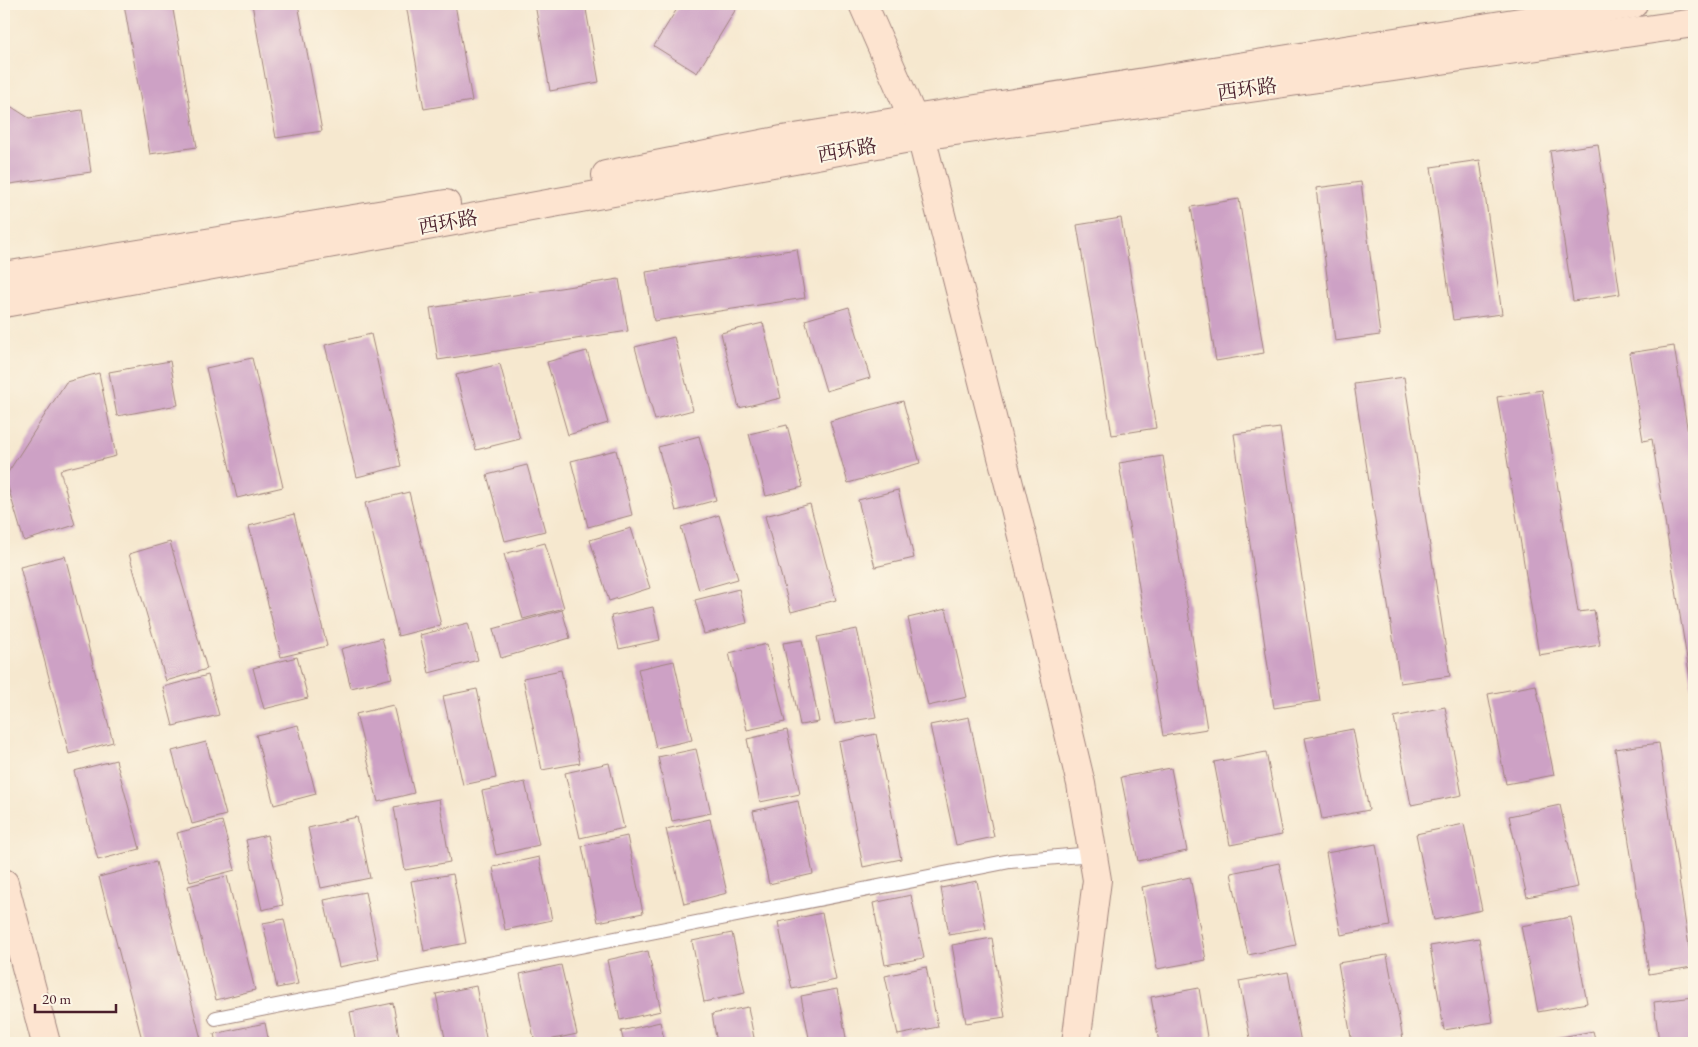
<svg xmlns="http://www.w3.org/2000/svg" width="1698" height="1047" font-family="'EB Garamond','Noto Serif SC',serif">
<rect width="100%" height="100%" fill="#fcf5e5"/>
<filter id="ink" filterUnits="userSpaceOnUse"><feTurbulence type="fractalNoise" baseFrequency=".02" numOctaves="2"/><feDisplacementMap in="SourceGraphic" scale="10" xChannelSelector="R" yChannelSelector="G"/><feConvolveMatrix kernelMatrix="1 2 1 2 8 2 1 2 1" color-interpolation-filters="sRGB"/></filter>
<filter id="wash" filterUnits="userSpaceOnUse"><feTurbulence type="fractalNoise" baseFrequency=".0096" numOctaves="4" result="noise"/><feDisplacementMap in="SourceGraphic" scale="20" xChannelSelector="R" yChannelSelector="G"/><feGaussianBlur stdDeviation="1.12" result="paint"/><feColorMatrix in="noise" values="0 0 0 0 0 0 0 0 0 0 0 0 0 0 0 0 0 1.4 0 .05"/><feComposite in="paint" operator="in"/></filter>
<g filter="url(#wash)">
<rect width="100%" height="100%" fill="#f6e8cf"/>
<g id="blocks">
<g fill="#cda1c5">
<polygon points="124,4 172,4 197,147 150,154"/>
<polygon points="252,4 298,4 322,131 276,138"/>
<polygon points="406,4 455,4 472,101 424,109"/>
<polygon points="535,4 585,4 599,82 550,91"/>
<polygon points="680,4 739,4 697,73 654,46"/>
<polygon points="4,102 29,118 82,110 91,172 10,184 4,179"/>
<polygon points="1598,144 1620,294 1573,301 1550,151"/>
<polygon points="1480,160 1502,314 1453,320 1431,167"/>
<polygon points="1361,182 1380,335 1335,341 1316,188"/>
<polygon points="1239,199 1264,353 1216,361 1191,207"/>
<polygon points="1121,218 1156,428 1112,435 1077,225"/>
<polygon points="797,249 805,298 654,321 646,272"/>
<polygon points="619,279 628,331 438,360 430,308"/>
<polygon points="849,307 870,378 826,391 805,320"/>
<polygon points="763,323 781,398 739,408 721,333"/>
<polygon points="371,334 401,466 357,477 325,345"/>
<polygon points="674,337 693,410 655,420 635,347"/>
<polygon points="1674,346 1688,433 1694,431 1693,697 1652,439 1643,441 1629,353"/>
<polygon points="587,351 608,423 568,435 547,362"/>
<polygon points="252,358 283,487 237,498 206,368"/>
<polygon points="170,361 178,405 117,416 109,372"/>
<polygon points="500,364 520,439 476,450 456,375"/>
<polygon points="99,373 116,456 60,470 75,525 24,541 5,477 66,382"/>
<polygon points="1404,377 1450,676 1400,683 1354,384"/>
<polygon points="1542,390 1578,612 1594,610 1600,645 1539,655 1497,397"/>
<polygon points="903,401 920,463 848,483 830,421"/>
<polygon points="787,425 803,487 766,496 749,434"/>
<polygon points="1280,428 1320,701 1274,708 1234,434"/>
<polygon points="699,436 716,500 676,511 658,447"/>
<polygon points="616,450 632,515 588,527 571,461"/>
<polygon points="1163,456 1207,729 1163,736 1119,463"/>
<polygon points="527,465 545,531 505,541 487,475"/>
<polygon points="898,490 914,558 875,567 858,500"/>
<polygon points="409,492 441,625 398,636 365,503"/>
<polygon points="810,504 836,600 791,612 765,516"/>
<polygon points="294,514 327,646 281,657 249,526"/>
<polygon points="719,515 738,579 699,590 681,527"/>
<polygon points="631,528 650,588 609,601 590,540"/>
<polygon points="170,542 207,669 166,681 129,554"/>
<polygon points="545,543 564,608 523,619 504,554"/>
<polygon points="65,556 113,742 69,754 20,567"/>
<polygon points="739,589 747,623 704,634 695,600"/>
<polygon points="653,607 660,640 619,649 611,616"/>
<polygon points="946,609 967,697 928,706 908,618"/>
<polygon points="562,610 570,638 501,658 493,629"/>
<polygon points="468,623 478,660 429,673 420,635"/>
<polygon points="857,629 876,717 835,724 817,637"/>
<polygon points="382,638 392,678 351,688 341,649"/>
<polygon points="802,640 819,722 800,725 783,643"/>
<polygon points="767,644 785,722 747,730 729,653"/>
<polygon points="297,657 308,698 264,709 253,668"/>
<polygon points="674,661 692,740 656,748 638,669"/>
<polygon points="561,670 580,763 542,770 523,678"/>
<polygon points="208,675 219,715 173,726 163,687"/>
<polygon points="1536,685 1554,775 1506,784 1488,694"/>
<polygon points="477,689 496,778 463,785 443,696"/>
<polygon points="393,705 414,793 378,802 356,714"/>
<polygon points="1445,707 1462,795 1411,805 1394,717"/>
<polygon points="969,717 994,837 956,845 930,725"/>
<polygon points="298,725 316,794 274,805 256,735"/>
<polygon points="1353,729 1369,810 1322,819 1305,738"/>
<polygon points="787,730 800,794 760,802 747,739"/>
<polygon points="876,734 901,859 863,867 839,742"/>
<polygon points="206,742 226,815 192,824 172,751"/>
<polygon points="1659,743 1692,967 1649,974 1615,749"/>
<polygon points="696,749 711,813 672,821 658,757"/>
<polygon points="1266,752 1282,835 1230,845 1214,762"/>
<polygon points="116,760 140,849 98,860 74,771"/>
<polygon points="609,763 624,828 580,838 565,773"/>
<polygon points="1171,768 1187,851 1138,861 1121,777"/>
<polygon points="525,782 539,845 496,855 482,791"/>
<polygon points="439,799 450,862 405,870 394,807"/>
<polygon points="798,801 813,874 769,884 753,811"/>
<polygon points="1560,805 1578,887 1527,897 1509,816"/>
<polygon points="357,817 370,878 321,888 308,828"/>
<polygon points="710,819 727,893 684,904 666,829"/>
<polygon points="222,821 235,870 190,882 177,833"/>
<polygon points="1464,824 1482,910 1434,920 1416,834"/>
<polygon points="267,835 283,905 262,910 246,840"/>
<polygon points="627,836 643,913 598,922 582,846"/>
<polygon points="1376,844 1390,926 1341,935 1326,853"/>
<polygon points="539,857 552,920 505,930 493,867"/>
<polygon points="156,862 202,1043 143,1043 99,877"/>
<polygon points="1279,863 1296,945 1248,955 1231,873"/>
<polygon points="453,874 466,943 424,951 411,881"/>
<polygon points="227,876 255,990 216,1000 188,886"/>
<polygon points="1190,877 1206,960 1157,969 1142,887"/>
<polygon points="977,881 986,929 949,935 941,888"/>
<polygon points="365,892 379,959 339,967 324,900"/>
<polygon points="911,895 924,958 885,965 873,903"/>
<polygon points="822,913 836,980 792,989 778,922"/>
<polygon points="1571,917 1587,1003 1538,1012 1521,926"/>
<polygon points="284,919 298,984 277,988 263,923"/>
<polygon points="732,933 745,993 704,1002 692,941"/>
<polygon points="992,938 1005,1017 966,1023 952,945"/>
<polygon points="1479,938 1493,1022 1444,1030 1430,946"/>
<polygon points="648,951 661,1011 620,1020 607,960"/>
<polygon points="1387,955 1403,1039 1380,1043 1352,1043 1338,963"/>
<polygon points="561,965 577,1034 535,1043 520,974"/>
<polygon points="926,967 938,1027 898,1035 885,976"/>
<polygon points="1288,972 1301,1043 1251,1043 1239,981"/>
<polygon points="476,986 487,1043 446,1043 436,994"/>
<polygon points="1199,988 1208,1043 1159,1043 1151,997"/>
<polygon points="837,989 847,1043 810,1043 801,996"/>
<polygon points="1694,997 1694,1043 1659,1043 1654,1002"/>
<polygon points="393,1003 400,1043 356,1043 350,1012"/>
<polygon points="748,1007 755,1043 717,1043 712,1014"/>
<polygon points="660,1022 665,1043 624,1043 621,1031"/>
<polygon points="265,1023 269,1043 216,1043 214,1034"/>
<polygon points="1593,1031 1596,1043 1541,1043 1540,1041"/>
</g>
</g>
</g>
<g filter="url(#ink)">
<use href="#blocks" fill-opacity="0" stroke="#a0847d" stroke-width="1"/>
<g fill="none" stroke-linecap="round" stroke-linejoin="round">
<defs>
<polyline id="lane" points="216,1018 1010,861 1093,854"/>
<g id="secondary">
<polyline points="863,4 921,136 1024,544 1081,784 1097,880 1076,1043"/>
<polyline points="606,175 782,140 1633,4"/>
<polyline points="4,276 446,204"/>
<polyline points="4,303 921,136 1694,23"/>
<polyline points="4,883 46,1043"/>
</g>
</defs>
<use href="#lane" stroke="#a0847d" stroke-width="16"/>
<use href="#secondary" stroke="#a0847d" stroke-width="30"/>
<use href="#lane" stroke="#fff" stroke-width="14"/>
<use href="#secondary" stroke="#fde4d0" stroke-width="28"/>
</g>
</g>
<g text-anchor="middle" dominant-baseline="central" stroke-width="4" stroke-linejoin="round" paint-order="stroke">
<g font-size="20" fill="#4a1f2b" stroke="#fcf5e5">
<text transform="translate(1247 89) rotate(-8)">西环路</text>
<text transform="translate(847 150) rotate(-10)">西环路</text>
<text transform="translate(448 222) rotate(-10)">西环路</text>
</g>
</g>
<rect width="1698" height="1047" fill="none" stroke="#fcf5e5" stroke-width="20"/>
<path d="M35 1004v8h81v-8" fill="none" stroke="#4a1f2b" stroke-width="2.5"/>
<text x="42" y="1004" font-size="15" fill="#4a1f2b" stroke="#fcf5e5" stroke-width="4" paint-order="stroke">20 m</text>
</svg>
